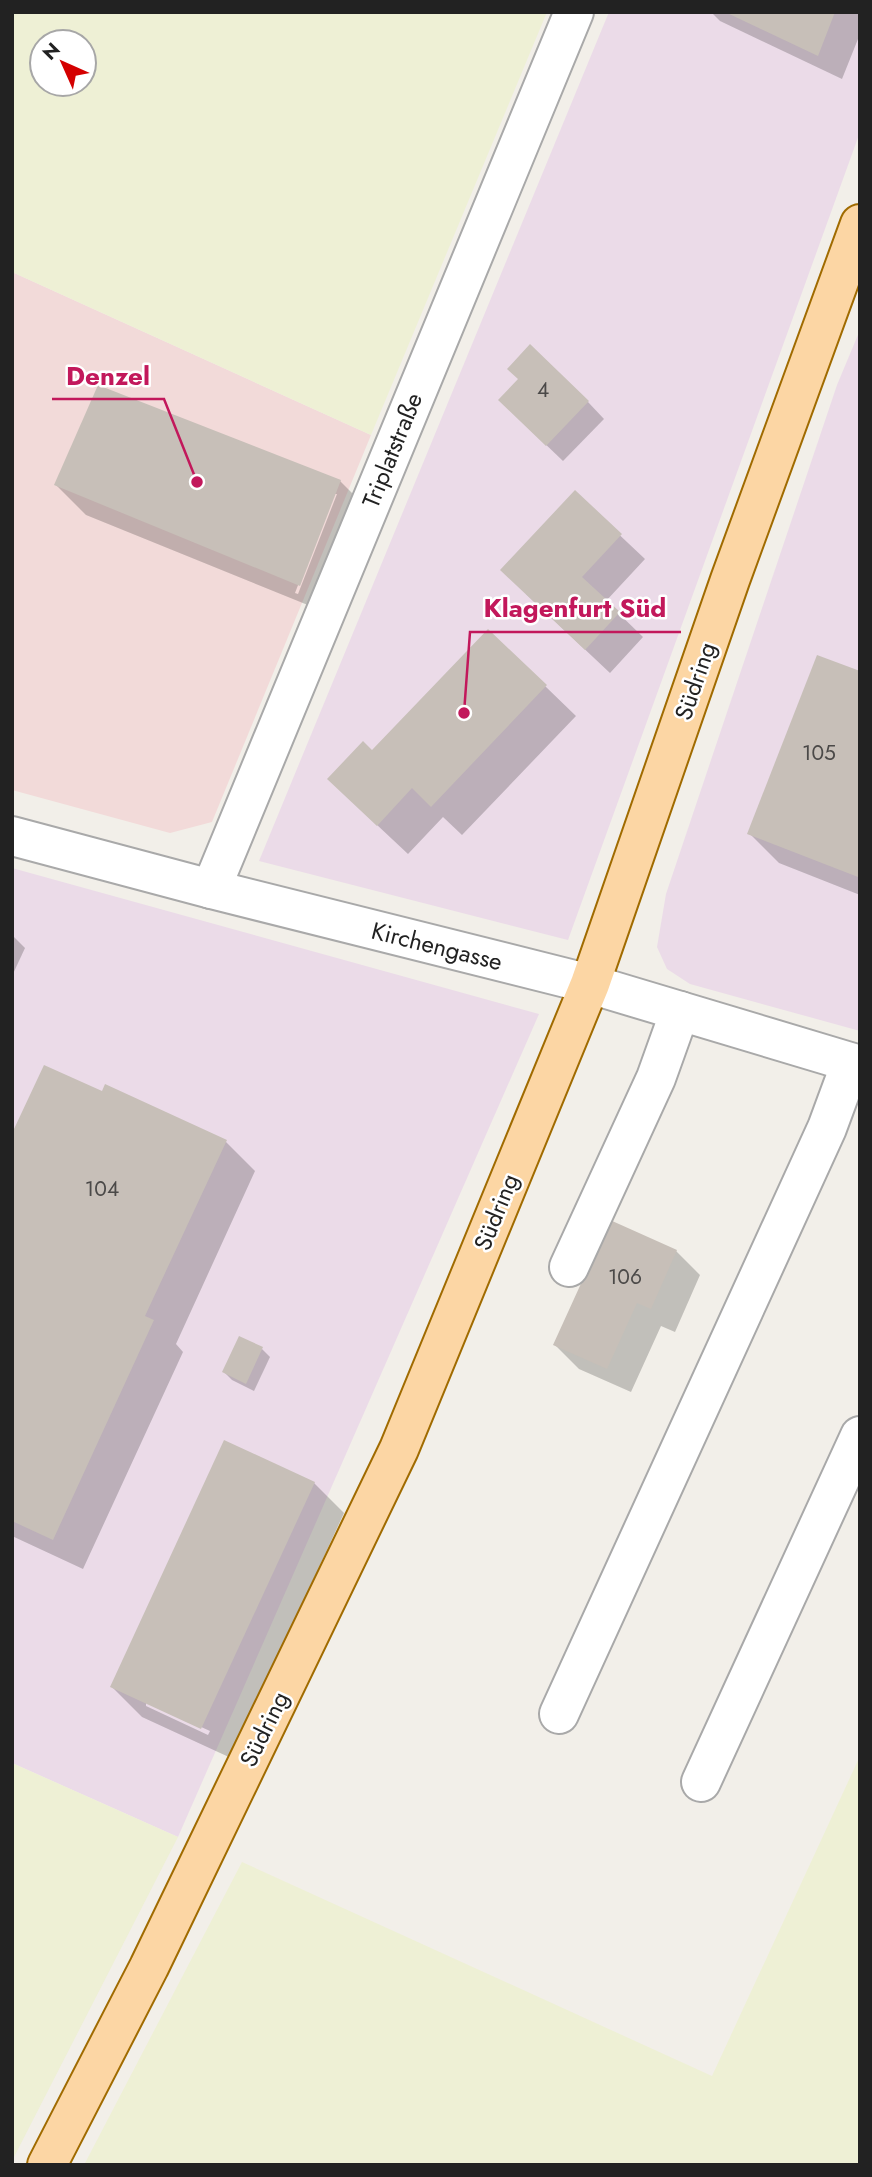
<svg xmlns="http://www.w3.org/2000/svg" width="872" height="2177" font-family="Jost,sans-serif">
<rect width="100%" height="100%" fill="#f2efe9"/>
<polygon fill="#f2dad9" points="12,272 371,435 212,822 170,833 12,790"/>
<g fill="#ebdbe8">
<polygon points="609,12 860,12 860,132 568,940 259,861"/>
<polygon points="860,330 860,1031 690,984 667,969 657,947 666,894 837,385"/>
<polygon points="12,868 539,1014 178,1837 12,1763"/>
</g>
<g fill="#eef0d5" fill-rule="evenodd">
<path d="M12 12H547L371 435 12 272ZM42 42H84V84H42Z"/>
<polygon points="860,1756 860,2165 84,2165 242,1862 712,2076"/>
<polygon points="12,1763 178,1837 12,2161"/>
</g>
<g fill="#0003" fill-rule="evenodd">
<polygon points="711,12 860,12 860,34 842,79 720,21"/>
<polygon points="520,379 588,402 604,419 563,461 517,417"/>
<path d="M340 481 370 511 330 614 86 515 56 485ZM333 494H337L298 594 295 593Z"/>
<polygon points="575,493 645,559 606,601 643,637 610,673 526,594"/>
<polygon points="488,631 576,716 462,835 443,817 408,854 360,809"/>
<polygon points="860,673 860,895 779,863 749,833"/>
<polygon points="12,935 25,948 12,976"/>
<polygon points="103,1094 225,1141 255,1171 176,1344 183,1352 83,1569 12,1536 12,1130"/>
<polygon points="676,1251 700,1275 675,1332 661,1326 631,1392 579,1369 555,1345"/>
<polygon points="262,1349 270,1357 254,1391 232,1380 224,1372"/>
<path d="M225 1442 314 1483 344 1513 231 1758 142 1717 112 1687ZM146 1702 210 1731 208 1735 146 1706Z"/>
</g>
<g fill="#c7bfb8">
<polygon points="725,12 835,12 818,56"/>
<polygon points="530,344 589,401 546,446 498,400 518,379 507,369"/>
<polygon points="98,385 341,480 300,586 54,485"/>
<polygon points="575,490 622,534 582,577 620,612 585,650 500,570"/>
<polygon points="488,629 547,685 431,807 412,788 377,826 327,779 363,741 372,750"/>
<polygon points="817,655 860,671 858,877 747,834"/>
<polygon points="44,1065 102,1091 105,1084 227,1140 145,1316 154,1320 53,1540 12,1521 12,1128 14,1129"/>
<polygon points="610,1220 677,1250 651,1309 637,1303 607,1369 553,1345"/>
<polygon points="239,1336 263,1347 246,1384 222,1372"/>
<polygon points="224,1440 315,1482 201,1729 110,1687"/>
</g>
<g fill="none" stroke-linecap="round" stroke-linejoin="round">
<defs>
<g id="minor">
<polyline points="12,836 211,889 590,984 860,1065"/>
<polyline points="211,889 574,12"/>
<polyline points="569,1267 656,1078 680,1011"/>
<polyline points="559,1714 827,1128 851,1063"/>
<polyline points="701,1782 860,1436"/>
</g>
<polyline id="major" points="47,2165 149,1967 399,1449 590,984 730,580 860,224"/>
</defs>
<use href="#minor" stroke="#a9a9a9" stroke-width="42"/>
<use href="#major" stroke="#a06b00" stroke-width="42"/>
<use href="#minor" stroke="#fff" stroke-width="38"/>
<use href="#major" stroke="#fcd6a4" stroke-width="38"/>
</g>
<g text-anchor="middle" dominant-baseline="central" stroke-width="5" stroke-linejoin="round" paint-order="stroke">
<g font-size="21" fill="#4b4948">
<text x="543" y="390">4</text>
<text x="819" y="753">105</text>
<text x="102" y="1189">104</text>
<text x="625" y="1277">106</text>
</g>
<g font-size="24" fill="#222" stroke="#fff">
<text transform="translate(392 450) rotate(-68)">Triplatstraße</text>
<text transform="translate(695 681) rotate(-71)">Südring</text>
<text transform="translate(437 946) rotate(14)">Kirchengasse</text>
<text transform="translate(496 1212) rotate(-68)">Südring</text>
<text transform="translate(264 1729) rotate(-64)">Südring</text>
</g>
</g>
<path fill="none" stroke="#c2185b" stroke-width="2.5" d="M197 482L164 399H52M464 713L470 632H681"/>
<g fill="#c2185b" stroke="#fff" stroke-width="2.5">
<circle cx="197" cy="482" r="7"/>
<circle cx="464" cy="713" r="7"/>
</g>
<g font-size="26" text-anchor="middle" font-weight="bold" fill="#c2185b" stroke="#fff" stroke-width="5" stroke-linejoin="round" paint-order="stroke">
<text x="108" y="385">Denzel</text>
<text x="575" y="617">Klagenfurt Süd</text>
</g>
<rect width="872" height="2177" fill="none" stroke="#222222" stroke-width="28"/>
<g transform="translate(63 63) rotate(315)"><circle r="33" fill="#ffffff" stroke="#a7a7a7" stroke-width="2"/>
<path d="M0-5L12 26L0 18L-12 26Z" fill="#d40000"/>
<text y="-10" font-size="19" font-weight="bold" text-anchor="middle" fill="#222222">N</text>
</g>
</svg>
